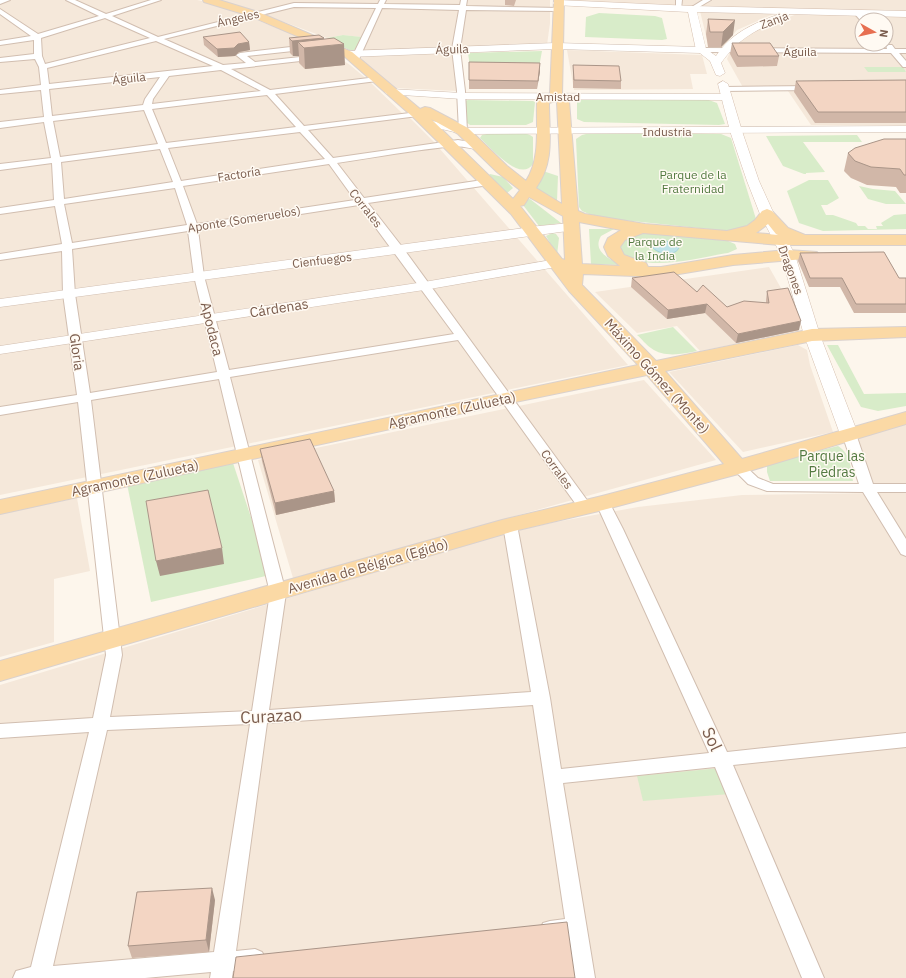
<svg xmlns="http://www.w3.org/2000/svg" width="906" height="978" font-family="'IBM Plex Sans',sans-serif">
<rect width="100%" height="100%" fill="#fdf6ec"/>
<g fill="#f5e8da" fill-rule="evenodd">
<polygon points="0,0 197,0 216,4 320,45 350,65 369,81 403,114 411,119 433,141 628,365 0,495"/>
<polygon points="217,0 550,0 550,23 547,45 453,47 457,91 395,88 359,59 356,49 361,37 343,35 327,38 252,10"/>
<polygon points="563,0 906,0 906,14 563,2"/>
<polygon points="700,11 776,13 737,30 721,49 710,49 709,48"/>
<path d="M797 14 906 16V125H811L788 91H745L727 59 731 49 753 31ZM862 20H886V44H862Z"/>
<polygon points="567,50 702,55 707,74 690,74 693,89 574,90"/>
<polygon points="769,267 786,297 799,331 700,351 677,326 637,333 595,292"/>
<polygon points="798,345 807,350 810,365 833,432 743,452 669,372"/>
<polygon points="644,380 716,460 293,578 258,460"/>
<polygon points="906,423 906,978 0,978 0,685 502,534 556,522 638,507 742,495 876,493 856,439"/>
<polygon points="77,498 90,571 54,579 54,642 0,657 0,514"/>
</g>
<g fill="#d8ecc9">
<polygon points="599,13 655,16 662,18 667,39 662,40 585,37 586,17"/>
<polygon points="343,35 362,37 356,49 351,51 327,38"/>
<polygon points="542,51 539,67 470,67 468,53"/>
<polygon points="864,67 903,67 906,72 868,72"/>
<polygon points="706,99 717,103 725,124 719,125 584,122 577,119 577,101 579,100"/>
<polygon points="468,100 533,101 535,102 533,122 526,125 470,125 466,122 465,101"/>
<path d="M524 133 530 135 533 137V164C520 183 490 147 480 138L482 135 487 134Z"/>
<polygon points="590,133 721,134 731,138 756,219 752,225 728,231 603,218 589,214 582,211 579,207 576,139 582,135"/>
<polygon points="857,135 862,142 803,142 825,172 806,173 806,174 804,174 783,166 766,136"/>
<polygon points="543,171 558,176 557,201 535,187"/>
<polygon points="490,174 503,177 513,188 506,194 489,175"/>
<polygon points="809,180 828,180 839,198 827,205 821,205 826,215 833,215 856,223 858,226 865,226 868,229 877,229 876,226 883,226 881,223 894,215 906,214 906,229 823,231 799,223 787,191"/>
<polygon points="859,186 873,189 895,191 906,204 886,204 868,199"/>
<polygon points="530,199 561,223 539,226 523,205 524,200"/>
<path d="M589 229H614L601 236C592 251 609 259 621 265L591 264Z"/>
<path d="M646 232 728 241 735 244 737 249 728 253C700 257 641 275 619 250L622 238Z"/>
<polygon points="552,233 556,234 559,238 557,255 546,236"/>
<path d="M673 327 697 351C683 354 664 358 651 348 646 345 642 339 637 335Z"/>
<polygon points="827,345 838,345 864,394 906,393 906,406 878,411 861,407"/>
<path d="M838 446C850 453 851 468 853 481H770L767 472V464Z"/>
<polygon points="233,463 270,575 151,602 127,484"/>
<polygon points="720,768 730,794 643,801 637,776"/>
</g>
<path fill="#bfe3e8" stroke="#a5d3da" d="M666 241 677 244 679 248C674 257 658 254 652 247V245L657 242Z"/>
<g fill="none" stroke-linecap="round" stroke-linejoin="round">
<defs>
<g id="minor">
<polygon points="0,0 10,0 0,4"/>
<path d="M66 0H75L106 14 151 0H161L112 16 158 37 294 3 378 4 380 0H386L384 4 460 5 461 0H467L466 6 560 8 561 9 558 11 466 10 460 49 465 91 467 131 463 134 459 131 457 91 452 49 459 10 382 8 359 59 355 61 351 59 376 8 294 7 164 39 223 65 246 63 236 55 240 53 308 45H311V49L247 56 255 62 318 55 322 57 318 59 231 69 270 90 377 77 381 79 377 81 275 94 304 126 418 112 422 114 418 116 308 130 333 158 458 140 482 144 483 146C477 152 462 145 454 146 415 150 376 157 337 163L364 198 489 179 492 180 494 182 492 184 489 185 368 203 403 248 592 507 590 510 585 511 580 510 458 340 230 377 286 593 269 710 531 692 503 525 505 522 510 520 515 522 517 525 550 698 561 769 709 753 596 503 598 500 603 499 608 500 623 529 727 752 906 733V747L733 765 824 978H802L715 767 563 783 595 978H573L567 937 550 939 543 937 540 930 543 923 550 921 565 919 533 705 267 723 236 951 255 949 262 952 266 959 262 966 255 969 233 971 232 978H210L211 972 145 978H13L16 971 31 967 89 732 0 738V724L93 718 106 655 78 402 0 415V407L77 395 63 294 62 251 0 260V254L62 244 55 206 0 214V208L54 200 52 163 0 170V164L51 158 44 122 0 128V122L44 117 41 90 0 94V90L41 85 39 67 35 59 0 62V58L34 54V40L0 45V41L31 36 0 14V9L38 34 99 16ZM105 18 150 38 45 64 42 56 41 38ZM156 41 213 66 49 84 47 68ZM221 70 261 91 152 104 153 99 169 76ZM160 77 145 99 143 105 52 116 49 89ZM267 95 296 127 166 143 152 109ZM144 110 158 144 60 157 53 121ZM300 132 325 159 181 181 168 148ZM160 149 173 182 64 199 61 162ZM329 164 355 200 197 224 183 186ZM175 188 187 225 72 243 64 204ZM359 205 454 334 229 370 204 276 198 230ZM188 231 194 276 217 372 90 393 75 294 72 249ZM219 379 270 593 252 711 110 717 122 655 91 400ZM250 724 214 952 53 966 107 730Z"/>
<polygon points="676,0 682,0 681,9 676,8"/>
<polygon points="703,0 711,0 694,10 690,10 690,8"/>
<polygon points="857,11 859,12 866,20 861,21 854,13"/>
<polygon points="886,45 892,45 895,49 906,49 906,53 899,53 906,61 906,67 903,67 891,53 701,52 697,50 701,48 887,49"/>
<polygon points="814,86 818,88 817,90 724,91 720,89 724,87"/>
<polygon points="849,430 854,431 856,434 873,484 906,484 906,492 877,492 906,539 906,556 901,554 863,492 767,491 748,484 731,467 733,464 738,463 743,464 758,478 773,484 859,484 842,434 844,431"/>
</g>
<g id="tertiary">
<polygon points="556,43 701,47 705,50 701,53 556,49 348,57 344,54 348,51"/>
<polygon points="390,89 462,93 726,94 731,97 726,100 462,99 387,94 385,92 387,90"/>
<polygon points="428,120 463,128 906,126 906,132 463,134 424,125 423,123 424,121"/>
<polygon points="571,223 575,224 577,227 575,230 0,307 0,299 539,226"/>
<polygon points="557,259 562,260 563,263 562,266 424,290 0,354 0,346 424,282"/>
</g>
<g id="secondary">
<path d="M558 0 692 6 906 11V17L789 14 788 17C759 28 739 37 721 63L725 73 720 76 716 75 710 61 696 50 688 12 555 5 553 3 555 1ZM697 12 780 14C754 23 731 33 716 56L706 49Z"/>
<polygon points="723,81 728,84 742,131 759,181 774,214 795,255 820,335 858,434 855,438 849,439 843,438 840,434 804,335 781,255 760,214 747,181 730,131 718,84"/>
</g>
<path id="primary" d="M203 0H219L258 12 352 52 420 109 425 107 430 108 468 128 507 166 526 181C541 158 536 127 537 101L538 98 550 94 554 0H564L562 95 569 101 578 211 585 214 645 224 727 231 747 226 755 220 762 211 767 209 772 211 788 228 805 235H906V245H780L643 233 625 240 620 247 624 255 646 263 648 267H661L733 255 788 250 817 252 819 255 817 258 733 265 661 277 583 274 582 285 656 361 812 329 906 327V337L812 341 665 371 742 459 906 412V424L746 472 603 510 514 531 0 681V661L502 520 602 496 724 464 647 375 505 404 0 514V500L638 365 569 291 511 214 413 117 344 56 250 16 204 2ZM555 101 557 102 562 204 536 188C555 161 549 134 549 103ZM431 119 458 134 497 172 520 190 513 199ZM529 197 563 216 565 260 562 259 520 206 524 205ZM579 222 621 230 608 238 604 247 608 256 620 266 582 264ZM768 224 776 234 778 235 756 233Z"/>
</defs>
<use href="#minor" stroke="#d1beb0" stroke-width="2"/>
<use href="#tertiary" stroke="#d1beb0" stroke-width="1"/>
<use href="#secondary" stroke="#d6c0b0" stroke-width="1"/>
<use href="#primary" stroke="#dad1cd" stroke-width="2"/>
<use href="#minor" fill="#fff" fill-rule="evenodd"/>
<use href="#tertiary" fill="#fff" fill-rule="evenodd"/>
<use href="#secondary" fill="#fff" fill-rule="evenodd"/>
<use href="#primary" fill="#fbd9a5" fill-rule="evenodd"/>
</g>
<g fill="#d1b7a8">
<polygon points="505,0 516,0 514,6 505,5"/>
<polygon points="708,19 733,35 721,47 708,47 706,34"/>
<polygon points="203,37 249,42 250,50 239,52 235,56 218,57 204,45"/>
<polygon points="289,38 324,39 345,65 305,69 299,63 299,56 293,56 290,53"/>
<polygon points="732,43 779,56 777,66 737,67 730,54"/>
<polygon points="469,62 540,63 540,71 537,89 469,89"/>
<polygon points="573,65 621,81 621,89 573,88"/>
<polygon points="906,80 906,123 815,123 794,92 796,81"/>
<polygon points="906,139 906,193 900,193 896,187 867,185 851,178 844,171 848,153"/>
<polygon points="800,253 899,278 906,278 906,313 854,313 840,287 809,287 798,261"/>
<polygon points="632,278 697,292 727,307 766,303 766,300 767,291 799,330 736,343 705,313 667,319 631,287"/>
<polygon points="260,449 334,491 335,502 276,515 262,461"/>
<polygon points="215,900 209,952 132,958 128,946"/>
</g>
<g fill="#aa9588">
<polygon points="735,20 733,35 721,47 723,32"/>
<polygon points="324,38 325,46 344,44 345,65 305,69 304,48 298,42 299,56 293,56 292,41"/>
<polygon points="249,42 250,50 239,52 235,56 218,57 217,49 238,44"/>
<polygon points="540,63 540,71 537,89 538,81"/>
<polygon points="707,304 705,313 667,319 668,310"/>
<polygon points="801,321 799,330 736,343 738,334"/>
<polygon points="334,491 335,502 276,515 275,503"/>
<polygon points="222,548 224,564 160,576 156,561"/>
<polygon points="212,888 215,900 209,952 206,940"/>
</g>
<g fill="#f3d5c3" stroke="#aa9588">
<polygon points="708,19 735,20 723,32 710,32"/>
<polygon points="240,32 249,42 238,44 234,48 217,49 203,37"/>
<polygon points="319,35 324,38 292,41 289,38"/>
<polygon points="334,38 344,44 304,48 298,42"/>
<polygon points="732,43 770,43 779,56 738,56"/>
<polygon points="469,62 540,63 538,81 469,80"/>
<polygon points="573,65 619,66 621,81 574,80"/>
<polygon points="906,80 906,112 818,112 796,81"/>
<polygon points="884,139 906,139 906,175 904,175 900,169 871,167 855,161 848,153 855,148"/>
<polygon points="884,252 899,278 906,278 906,304 856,304 842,278 810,278 800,253"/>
<polygon points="674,272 697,292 703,285 727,307 744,301 769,303 767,291 788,288 801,321 738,334 707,304 668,310 632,278"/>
<polygon points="310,439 334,491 275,503 260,449"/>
<polygon points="208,490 222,548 156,561 146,501"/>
<polygon points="212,888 206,940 128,946 137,892"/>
<polygon points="567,922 575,978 233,978 236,957"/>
</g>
<g text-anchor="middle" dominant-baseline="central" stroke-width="3" stroke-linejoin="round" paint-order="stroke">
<g font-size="12" fill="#7a5c4d" stroke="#fffaf3">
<text transform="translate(238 18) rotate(-13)">Ángeles</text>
<text transform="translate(774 20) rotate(-20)">Zanja</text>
<text transform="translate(452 49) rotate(-2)">Águila</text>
<text x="800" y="51">Águila</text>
<text transform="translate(129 78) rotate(-6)">Águila</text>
<text x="558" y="96">Amistad</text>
<text x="667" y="131">Industria</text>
<text transform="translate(239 174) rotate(-9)">Factoría</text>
<text transform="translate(366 208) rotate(52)">Corrales</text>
<text transform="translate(244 219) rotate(-9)">Aponte (Someruelos)</text>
<text transform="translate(322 260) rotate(-7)">Cienfuegos</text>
<text transform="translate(791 270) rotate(70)">Dragones</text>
<text transform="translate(557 469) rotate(54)">Corrales</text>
</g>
<g font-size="12" fill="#537a41" stroke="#fffaf3">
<text x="693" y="174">Parque de la<tspan x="693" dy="14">Fraternidad</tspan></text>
<text x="655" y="241">Parque de<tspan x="655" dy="14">la India</tspan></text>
</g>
<g font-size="14" fill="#7a5c4d" stroke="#fffaf3">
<text transform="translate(279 308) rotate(-9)">Cárdenas</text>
<text transform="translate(212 329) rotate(76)">Apodaca</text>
<text transform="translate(77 352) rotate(82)">Gloria</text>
<text transform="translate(657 376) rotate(48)">Máximo Gómez (Monte)</text>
<text transform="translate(452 410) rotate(-12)">Agramonte (Zulueta)</text>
<text transform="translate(135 478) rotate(-12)">Agramonte (Zulueta)</text>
<text transform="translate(368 566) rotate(-16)">Avenida de Bélgica (Egido)</text>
</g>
<g font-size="14" fill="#537a41" stroke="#fffaf3">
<text x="832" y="456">Parque las<tspan x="832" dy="16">Piedras</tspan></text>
</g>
<g font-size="17" fill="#7a5c4d" stroke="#fffaf3">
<text transform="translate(271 716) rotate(-3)">Curazao</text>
<text transform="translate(712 739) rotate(65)">Sol</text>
</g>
</g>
<g transform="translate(874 32) rotate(98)"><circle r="19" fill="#fffaf3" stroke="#cabbb1"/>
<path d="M0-3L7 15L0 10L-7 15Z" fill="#e76f51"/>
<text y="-6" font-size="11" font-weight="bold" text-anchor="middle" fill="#7a5c4d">N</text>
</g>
</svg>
